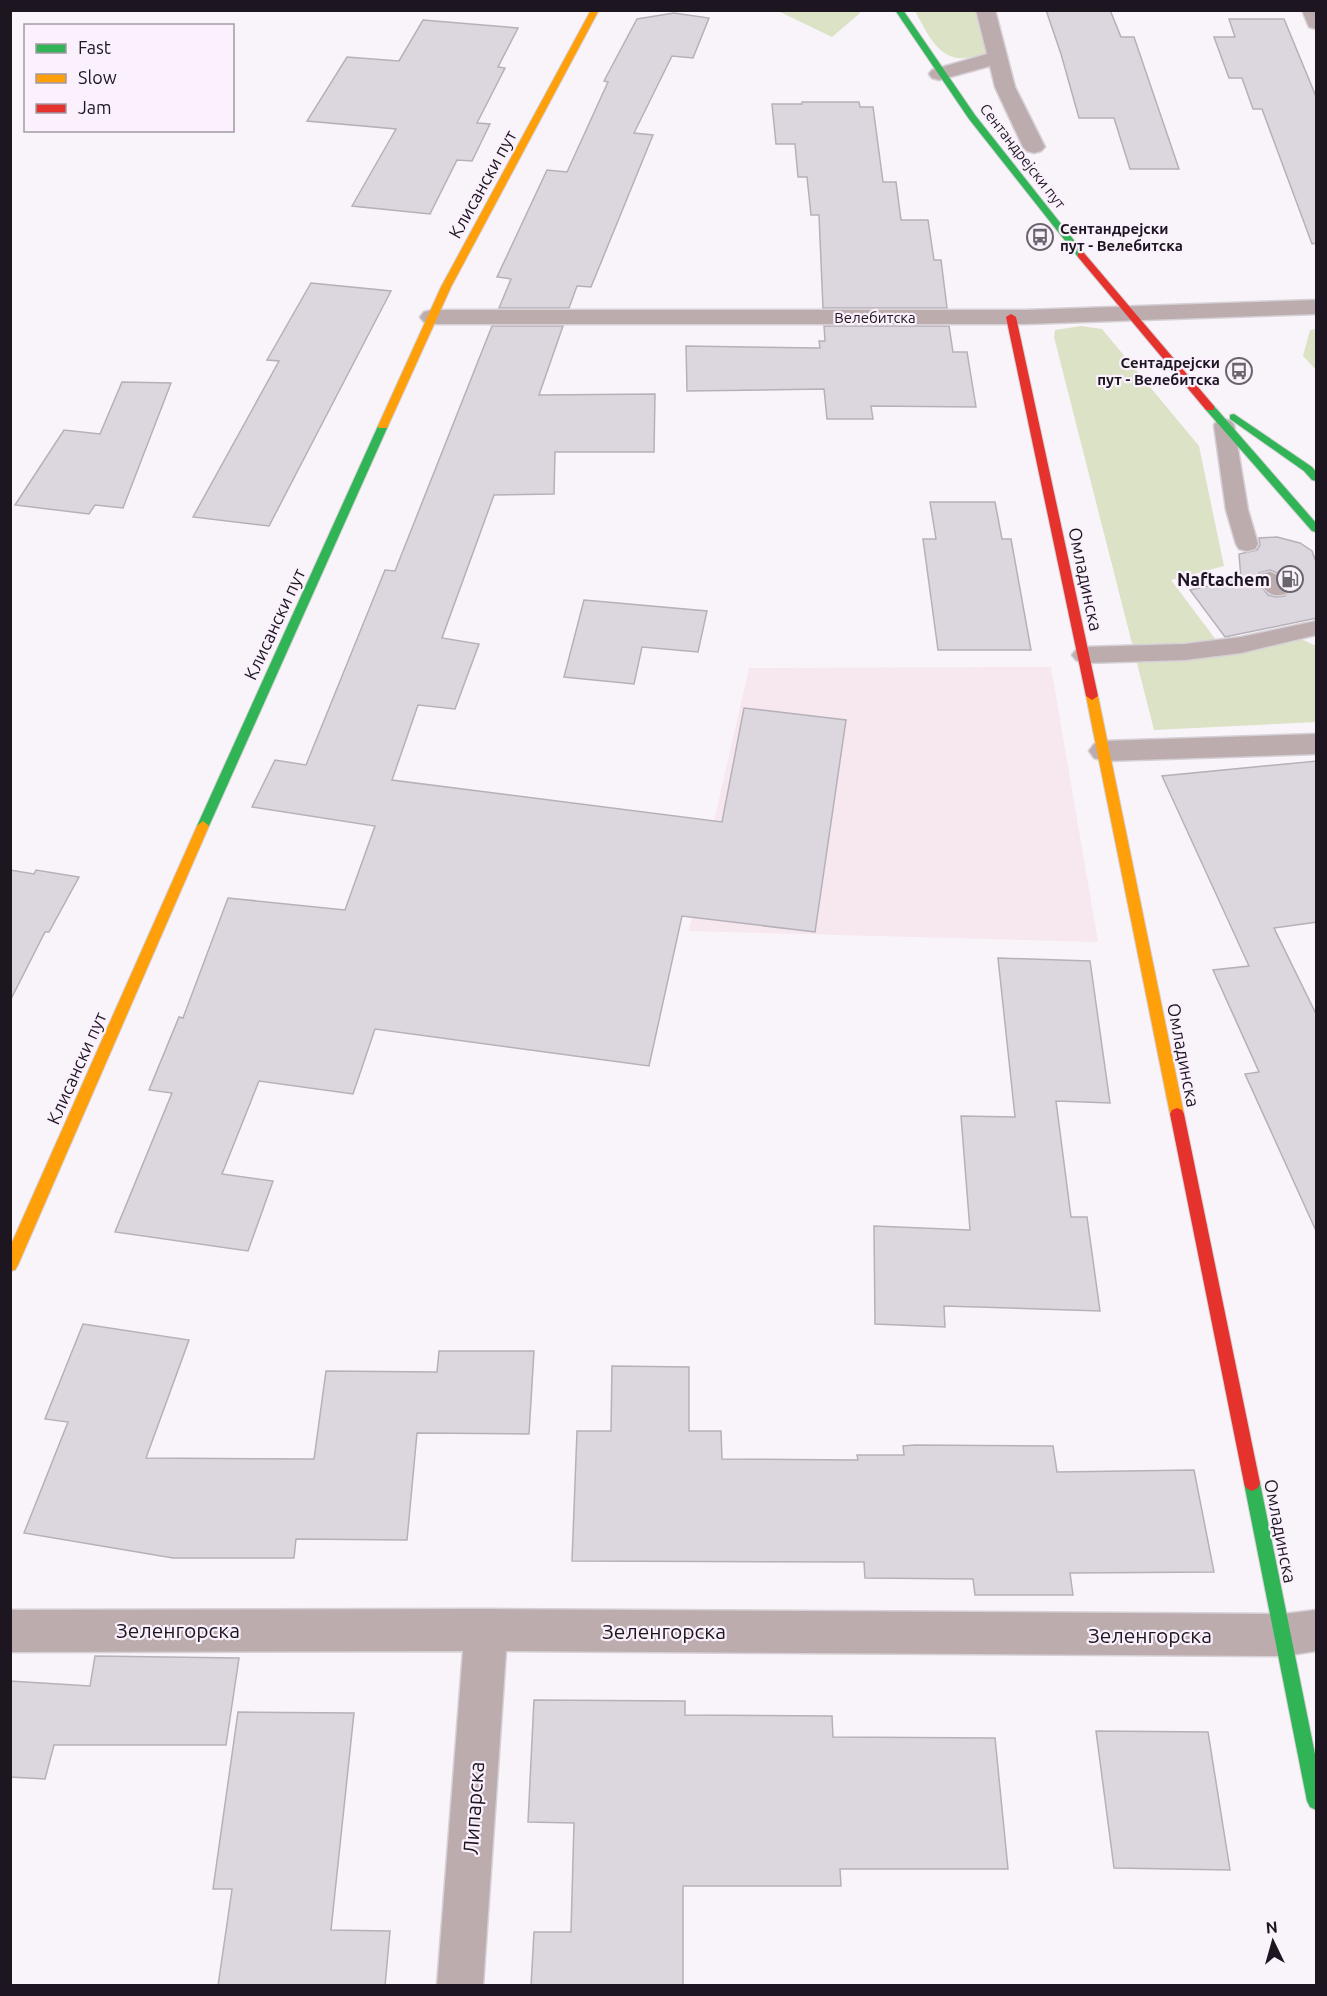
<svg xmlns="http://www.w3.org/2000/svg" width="1327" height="1996" font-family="Ubuntu,sans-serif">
<rect width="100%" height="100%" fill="#f9f4fa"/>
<polygon fill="#f7e7ee" points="1051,667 1098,942 689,931 749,668"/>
<g fill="#dce2c6">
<polygon points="858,10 860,13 832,37 778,11"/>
<path d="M915 11H979L988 52C944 70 934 46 915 11Z"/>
<polygon points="1081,326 1102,329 1199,446 1224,566 1171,580 1225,652 1295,636 1316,646 1316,722 1154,730 1054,337 1055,330"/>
<polygon points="1316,329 1316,370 1303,356 1310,330"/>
</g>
<g fill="#dcd6de" stroke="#b6b0b8" stroke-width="1.5" fill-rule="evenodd">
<polygon points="1046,10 1110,10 1121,37 1134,37 1179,169 1130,169 1114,118 1079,118 1061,54"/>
<polygon points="674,13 709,18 693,58 672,56 634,133 653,135 591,287 577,286 569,308 499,308 511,279 497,277 547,170 567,172 608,82 604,81 637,19"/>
<polygon points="1229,19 1284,19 1317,99 1317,243 1312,244 1262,109 1253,109 1242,78 1229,78 1214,37 1235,37"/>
<polygon points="423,20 518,28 498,67 505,68 477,123 490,124 472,161 457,160 430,214 352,206 396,129 307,121 347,57 399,61"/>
<polygon points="802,102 859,102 860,107 873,107 883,182 896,182 901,220 928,220 934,260 941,260 947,308 823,308 819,215 811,215 807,177 798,177 795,144 776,144 772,104 802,104"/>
<polygon points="311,283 391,291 269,526 193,517 279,361 267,360"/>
<polygon points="492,326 563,326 539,395 655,394 654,452 555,452 554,494 494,495 442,638 479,644 455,709 418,705 392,780 722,822 744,708 846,720 815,932 682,916 649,1066 375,1029 353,1094 259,1081 222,1174 273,1181 248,1251 115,1232 172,1093 149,1090 179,1017 183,1018 228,898 345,910 375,826 252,807 275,760 306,765 385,570 395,571"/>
<polygon points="824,326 949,326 953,352 967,352 976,407 871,406 873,419 827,419 824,389 687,391 686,346 820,348 819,341 825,341"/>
<polygon points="122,382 171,383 123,508 95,505 89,514 15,505 64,430 100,434"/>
<polygon points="930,502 995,502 1002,539 1011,539 1031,650 938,650 923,539 936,539"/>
<path d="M1277 537 1300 543 1312 551 1316 562 1317 618 1225 637 1190 590 1241 579 1239 554 1257 550 1260 545 1259 538ZM1270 570 1280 574 1290 588 1285 596 1276 597 1268 595 1256 580 1259 573Z"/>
<polygon points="584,600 707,611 698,652 642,647 634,684 564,677"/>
<polygon points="1317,761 1317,922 1274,928 1317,1016 1317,1233 1245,1074 1259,1072 1213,970 1249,966 1162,776"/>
<polygon points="10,870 34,874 36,870 79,877 49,932 45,932 10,1001"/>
<polygon points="998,958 1090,961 1110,1103 1056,1101 1071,1217 1087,1217 1100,1311 944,1306 945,1327 875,1324 874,1226 970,1230 961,1116 1015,1117"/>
<polygon points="83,1324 189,1340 146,1458 314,1459 326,1371 437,1372 439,1351 534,1351 529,1434 417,1433 407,1540 296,1539 294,1558 173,1558 24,1533 68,1422 45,1419"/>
<polygon points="612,1366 689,1367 689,1431 721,1431 722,1459 858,1460 857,1455 904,1455 903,1446 915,1445 1053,1446 1057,1472 1194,1470 1214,1572 1070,1573 1073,1595 975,1595 973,1579 865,1578 864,1562 572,1561 577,1431 611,1431"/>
<polygon points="95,1656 239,1658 226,1745 54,1745 45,1779 10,1777 10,1681 90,1686"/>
<polygon points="534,1700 685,1701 685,1715 832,1716 833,1737 995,1738 1008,1869 840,1869 841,1886 683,1886 683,1986 531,1986 534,1932 571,1932 574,1823 528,1822"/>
<polygon points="238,1712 354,1713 331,1930 390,1931 385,1986 218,1986 232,1889 213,1889"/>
<polygon points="1096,1731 1208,1732 1230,1870 1114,1868"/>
</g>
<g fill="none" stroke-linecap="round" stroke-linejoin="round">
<defs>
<g id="lane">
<polygon points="1224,419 1231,421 1234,425 1248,510 1258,544 1255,549 1247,551 1239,549 1236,544 1226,510 1214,425 1217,421"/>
<path d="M1269 572C1279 574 1283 581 1288 589L1285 594C1271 598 1265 591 1258 579L1261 574Z"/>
<polygon points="1316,621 1316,635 1241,653 1185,660 1084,663 1076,660 1072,655 1076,650 1084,647 1185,644 1241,637"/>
</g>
<g id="street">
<polygon points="976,10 995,10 1015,87 1045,147 1041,151 1034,153 1027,151 1023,147 995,87 990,66 939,80 932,78 929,74 932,70 987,54"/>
<polygon points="1302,10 1316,10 1316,29 1309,27"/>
<polygon points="1316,300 1316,314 1026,324 432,324 424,322 420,317 424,312 432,310 1026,310"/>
<polygon points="1316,734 1316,754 1104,761 1094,758 1089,751 1094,744 1104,741"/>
<polygon points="486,1609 1284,1614 1316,1610 1316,1651 1284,1656 506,1651 483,1986 437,1986 463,1651 10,1652 10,1610"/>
</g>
<g id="fast">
<polygon points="895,10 903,10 975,115 1084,253 1084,257 1078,257 969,119"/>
<polygon points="1210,405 1214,406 1316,523 1316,532 1312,531 1206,410 1205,408"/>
<polygon points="1234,414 1312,467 1316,472 1316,481 1312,480 1304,471 1230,419 1230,415"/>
<polygon points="383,423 388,426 209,826 203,831 199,829 197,826 378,426"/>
<polygon points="1252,1475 1258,1478 1260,1483 1316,1759 1316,1810 1310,1807 1307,1801 1244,1483 1246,1478"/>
</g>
<g id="slow">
<polygon points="591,10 599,10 451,287 388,426 387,428 379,428 378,426 441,287"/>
<polygon points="1092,692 1098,696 1184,1114 1182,1118 1177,1120 1172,1118 1170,1114 1086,696"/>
<polygon points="203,821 209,826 18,1265 15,1270 10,1271 10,1247 197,826"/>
</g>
<g id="jam">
<polygon points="1081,252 1084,253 1214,406 1214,410 1206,410 1078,257 1078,253"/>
<polygon points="1011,314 1016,317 1098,696 1092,700 1086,696 1006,317"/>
<polygon points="1177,1108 1182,1110 1184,1114 1260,1483 1258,1488 1252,1491 1246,1488 1244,1483 1170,1114 1172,1110"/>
</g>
</defs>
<use href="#lane" stroke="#d5d1d6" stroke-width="3"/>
<use href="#street" stroke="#d5d1d6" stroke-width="3"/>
<use href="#fast" stroke="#d5d1d6" stroke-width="2"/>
<use href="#slow" stroke="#d5d1d6" stroke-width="2"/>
<use href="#jam" stroke="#d5d1d6" stroke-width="2"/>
<use href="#lane" fill="#bdacae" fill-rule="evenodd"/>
<use href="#street" fill="#bdacae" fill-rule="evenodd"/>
<use href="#fast" fill="#30b455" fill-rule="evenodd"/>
<use href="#slow" fill="#ff9f0a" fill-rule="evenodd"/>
<use href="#jam" fill="#e5322d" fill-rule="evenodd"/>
</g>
<defs>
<symbol id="bus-ring" viewBox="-11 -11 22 22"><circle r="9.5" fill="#faf1fd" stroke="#6a646c" stroke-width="1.5"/><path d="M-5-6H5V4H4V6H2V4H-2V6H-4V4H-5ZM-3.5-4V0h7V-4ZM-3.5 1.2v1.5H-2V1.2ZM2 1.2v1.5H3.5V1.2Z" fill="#6a646c"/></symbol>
<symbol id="fuel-ring" viewBox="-11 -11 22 22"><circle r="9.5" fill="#faf1fd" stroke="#6a646c" stroke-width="1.5"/><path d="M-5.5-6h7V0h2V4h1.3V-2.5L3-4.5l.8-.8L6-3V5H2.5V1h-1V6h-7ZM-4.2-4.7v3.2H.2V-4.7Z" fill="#6a646c"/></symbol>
</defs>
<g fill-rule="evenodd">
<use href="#bus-ring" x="1025" y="222" width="30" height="30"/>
<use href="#bus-ring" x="1224" y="356" width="30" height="30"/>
<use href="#fuel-ring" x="1275" y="564" width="30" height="30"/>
</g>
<g text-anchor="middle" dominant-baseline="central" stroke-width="4.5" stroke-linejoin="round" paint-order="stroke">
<g font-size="15" fill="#1d1620" stroke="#faf1fd">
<text transform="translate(1023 156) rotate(52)">Сентандрејски пут</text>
<text x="875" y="317">Велебитска</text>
</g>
<g font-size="15" font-weight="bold" fill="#1d1620" stroke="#faf1fd" text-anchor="start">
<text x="1060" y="228">Сентандрејски<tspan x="1060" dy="17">пут - Велебитска</tspan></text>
<text x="1220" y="362" text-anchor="end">Сентадрејски<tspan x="1220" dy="17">пут - Велебитска</tspan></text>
</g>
<g font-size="18" fill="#1d1620" stroke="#faf1fd">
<text transform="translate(482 184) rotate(-61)">Клисански пут</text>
<text transform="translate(1086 579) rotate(78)">Омладинска</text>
<text transform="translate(274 624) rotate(-65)">Клисански пут</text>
<text transform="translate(1184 1055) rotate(79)">Омладинска</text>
<text transform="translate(76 1068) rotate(-66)">Клисански пут</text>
<text transform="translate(1281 1531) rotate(79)">Омладинска</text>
</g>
<g font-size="18" font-weight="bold" fill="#1d1620" stroke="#faf1fd" text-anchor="end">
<text x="1270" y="579">Naftachem</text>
</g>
<g font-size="21" fill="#1d1620" stroke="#faf1fd">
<text x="178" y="1630">Зеленгорска</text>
<text x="664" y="1631">Зеленгорска</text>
<text x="1150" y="1635">Зеленгорска</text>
<text transform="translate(473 1808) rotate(-86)">Липарска</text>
</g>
</g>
<rect width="1327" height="1996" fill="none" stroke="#1d1620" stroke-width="24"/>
<rect x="24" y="24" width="210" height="108" fill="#faf1fd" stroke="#a299a5" stroke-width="1.5"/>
<rect x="36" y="44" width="30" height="9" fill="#30b455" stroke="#a299a5" stroke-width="1.5"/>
<text x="78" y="54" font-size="18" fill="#1d1620">Fast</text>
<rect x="36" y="74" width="30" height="9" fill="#ff9f0a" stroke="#a299a5" stroke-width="1.5"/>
<text x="78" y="84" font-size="18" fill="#1d1620">Slow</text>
<rect x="36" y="104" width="30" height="9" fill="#e5322d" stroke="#a299a5" stroke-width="1.5"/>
<text x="78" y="114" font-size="18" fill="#1d1620">Jam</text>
<g transform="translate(1273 1942) rotate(355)" stroke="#faf1fd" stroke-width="4.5" paint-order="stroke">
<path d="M0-4.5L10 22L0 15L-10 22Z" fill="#1d1620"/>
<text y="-9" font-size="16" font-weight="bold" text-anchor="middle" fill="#1d1620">N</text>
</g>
</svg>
